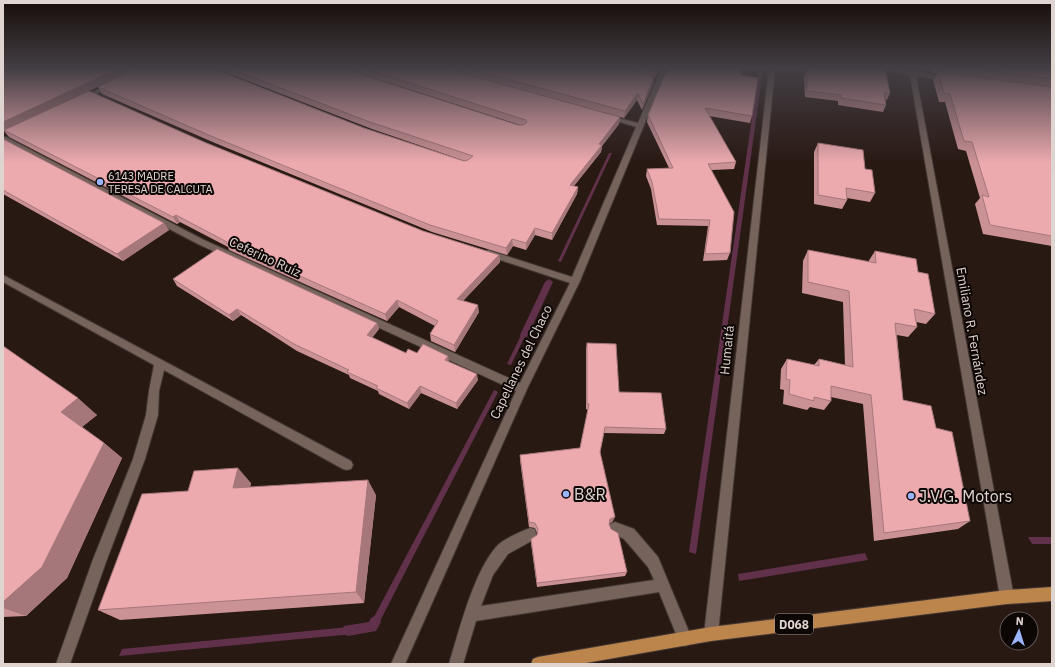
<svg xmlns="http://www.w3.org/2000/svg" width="1055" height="667" font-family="'IBM Plex Sans',sans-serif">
<rect width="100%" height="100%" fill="#291913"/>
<g fill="#61314b">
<polygon points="759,69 763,69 696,554 689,552"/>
<polygon points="609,153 612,153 561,262 558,261"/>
<polygon points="526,325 530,326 511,365 507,364"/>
<polygon points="494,390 498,392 378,625 372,630 366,632"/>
<polygon points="1028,537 1052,537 1052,544 1032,544"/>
<polygon points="865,553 868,560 739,581 738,574"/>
<polygon points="359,626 354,634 119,656 122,649"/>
</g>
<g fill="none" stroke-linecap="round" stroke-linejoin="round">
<g fill="#61314b" fill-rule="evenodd">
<polygon points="549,279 553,282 528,335 527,337 521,337 520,335 545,282"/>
<polygon points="375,616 379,618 381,622 376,631 348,636 344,634 342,630 344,626 369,622 371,618"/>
</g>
<defs>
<g id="minor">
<polygon points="661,69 667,69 580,281 527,389 405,664 391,664 516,391 198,244 3,142 3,137 6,137 204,240 520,383 570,283 485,255 484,253 488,250 572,277 636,127 604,117 607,115 638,123"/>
<polygon points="769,69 775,69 718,634 716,639 711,641 706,639 704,634"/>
<polygon points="878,69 909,71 909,69 915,69 916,72 948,77 951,79 948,81 916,76 1014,597 1012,602 1007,604 1002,602 1000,597 910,75"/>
<polygon points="112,83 115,85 114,86 85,99 80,98"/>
<polygon points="3,275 351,461 353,465 351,469 347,470 343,469 164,370 159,391 158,415 145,459 106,562 70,664 56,664 92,562 133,459 146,415 149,391 154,365 3,282"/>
<path d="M615 522 634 529 658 557 692 639 690 644 685 646 680 644 659 592 476 621 463 664H449C459 631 474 570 498 545 504 539 522 531 530 528L535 529 536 534 535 539 508 554 493 575 481 606 654 580 648 567 624 539 610 532 609 528 610 524Z"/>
</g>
<polygon id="major" points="1052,587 1052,601 1007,604 711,641 580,664 531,664 533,659 538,657 711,627 1007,590"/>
</defs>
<use href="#minor" stroke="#433633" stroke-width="2"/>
<use href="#major" stroke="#433633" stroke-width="2"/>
<use href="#minor" fill="#76635c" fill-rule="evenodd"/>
<use href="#major" fill="#bc854b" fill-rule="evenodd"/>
</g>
<g fill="#cb9296">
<polygon points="3,69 214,69 364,128 464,161 465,161 372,129 217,69 345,69 518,125 520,125 347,69 659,69 655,78 654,78 653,84 642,110 637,100 624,118 466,75 620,117 619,124 602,146 601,152 574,186 578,187 577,194 552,240 535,235 526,250 513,246 507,255 432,232 215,143 102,94 98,87 120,76 89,91 204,142 423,231 499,255 500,262 463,301 479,312 455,352 431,341 430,334 435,326 399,307 387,321 229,250 228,247 180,222 177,224 9,137 4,131 3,131"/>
<polygon points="809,69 885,69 890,93 887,100 885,99 886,105 883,112 838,105 838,101 805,97 804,77 807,71 809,71"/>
<polygon points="931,69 1052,69 1052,246 983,234 975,204 980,198 966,151 958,149 945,102 939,102 933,80 937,73 931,73"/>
<polygon points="740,75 752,116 750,123 709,116 736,162 734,169 712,170 730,253 727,260 703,261 708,226 657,225 651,189 646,176 647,169 669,168 647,122 648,115"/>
<polygon points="3,139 169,230 123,261 3,194"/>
<polygon points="818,143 865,169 875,193 870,202 847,198 847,200 842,209 814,204 814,152"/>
<polygon points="808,250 868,262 875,251 918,272 935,314 926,324 916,322 917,327 908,337 897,335 903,400 936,428 970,521 958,529 874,541 863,404 831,397 831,401 824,410 810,407 807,410 783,404 784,390 780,389 781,369 787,359 814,365 819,359 845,365 843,302 802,293 803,261"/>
<polygon points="173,279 377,323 379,329 372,338 406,353 417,353 449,362 478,380 457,409 421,393 409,409 379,394 378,391 350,378 349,375 297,351 241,315 233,321 177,286"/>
<polygon points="587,343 619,392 666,429 664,434 604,433 600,452 613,521 609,524 627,572 625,576 537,587 531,543 531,539 537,535 537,533 535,528 529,527 520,460 520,455 580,448 588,410 586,409 586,349"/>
<polygon points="3,346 97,415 82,427 104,443 122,458 67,578 26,616 3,617"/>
<polygon points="251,483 250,487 376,495 364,603 120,620 98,610 188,491"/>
</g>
<g fill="#a5777a">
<polygon points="117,69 135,69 3,131 3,122"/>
<polygon points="657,69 659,69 655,78 656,72"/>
<polygon points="654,77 653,84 642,110 643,104"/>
<polygon points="638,93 637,100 624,118 625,111"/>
<polygon points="620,117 619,124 602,146 601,152 569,192 570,185 599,144"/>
<polygon points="578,187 577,194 552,240 552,233"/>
<polygon points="176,215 180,222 177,224 173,217"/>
<polygon points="164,223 169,230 123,261 117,254"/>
<polygon points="535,228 535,235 526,250 526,243"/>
<polygon points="512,239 513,246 507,255 506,248"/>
<polygon points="499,255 500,262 458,306 457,299"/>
<polygon points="397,300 399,307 387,321 385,314"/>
<polygon points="478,305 479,312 455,352 454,345"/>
<polygon points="237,309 241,315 233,321 229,315"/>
<polygon points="377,323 379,329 369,341 367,335"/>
<polygon points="448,356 449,362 445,360"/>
<polygon points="477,374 478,380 457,409 456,403"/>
<polygon points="420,386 421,393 409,409 407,403"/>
<polygon points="78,398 97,415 80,428 61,412"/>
<polygon points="104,443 122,458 67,578 26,616 3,608 3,602"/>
<polygon points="238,468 251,483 246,502 233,488"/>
<polygon points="368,480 376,495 364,603 356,592"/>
<polygon points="615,517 613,521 609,524 610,519"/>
</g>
<g fill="#ecaaaf" stroke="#a5777a">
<polygon points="3,69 117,69 3,122"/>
<polygon points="134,69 214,69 364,128 464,161 468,160 473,156 370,122 231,69 345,69 518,125 523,125 527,122 526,120 366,69 447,69 620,117 599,144 602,145 570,185 578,187 552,233 535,228 526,243 512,239 506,248 430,225 211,136 98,87"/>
<polygon points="470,69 624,69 654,77 643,104 638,93 625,111"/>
<polygon points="648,69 657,69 656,72"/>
<polygon points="667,69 741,69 740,75 758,78 752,116 705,108 736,162 708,164 734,212 730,253 705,254 710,220 659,219 652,182 647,169 673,168 648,115"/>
<polygon points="811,69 885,69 890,93 884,93 886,105 841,98 841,95 807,91 807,71 811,72"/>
<polygon points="981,69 1052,69 1052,79"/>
<polygon points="938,72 1052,87 1052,168 1051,168 1052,171 1052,236 990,225 982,195 989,197 972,142 964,141 950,94 944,93"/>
<polygon points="89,91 204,142 423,231 499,255 457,299 478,305 454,345 430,334 438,321 397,300 385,314 226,243 227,242 176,215 173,217 4,130"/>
<polygon points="3,139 164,223 117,254 3,190"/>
<polygon points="818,143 863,150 865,169 872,170 875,193 846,188 847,200 818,195"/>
<polygon points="217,249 377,323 367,335 406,353 408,349 417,353 423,344 448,356 445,360 477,374 456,403 420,386 407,403 376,388 378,386 347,372 349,370 294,344 237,309 229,315 173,279"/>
<polygon points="808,250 876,263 875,251 916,259 918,272 928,274 935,314 914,309 917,327 895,323 903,400 931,406 936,428 952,432 970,521 884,533 871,395 831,386 831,401 814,397 814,401 789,394 790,380 786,379 787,359 819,366 819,359 853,367 849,291 808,282"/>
<polygon points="587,343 616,344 619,392 661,393 666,429 605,427 600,452 615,517 610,519 609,524 611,529 618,533 627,572 537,583 531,539 537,535 538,529 535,523 529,522 520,455 580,448 589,404 587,404"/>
<polygon points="3,346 78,398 61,412 104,443 42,567 3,602"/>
<polygon points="238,468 233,488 368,480 356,592 98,610 142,494 188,491 194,471"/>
</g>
<linearGradient id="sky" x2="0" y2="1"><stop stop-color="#170e0a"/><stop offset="0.42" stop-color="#433e44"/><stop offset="1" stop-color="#433e44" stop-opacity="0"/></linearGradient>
<rect width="1055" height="163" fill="url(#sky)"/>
<g fill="#9bb5fd" stroke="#0c0604" stroke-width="1.5">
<circle cx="100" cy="182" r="4"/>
<circle cx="566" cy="494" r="4"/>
<circle cx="911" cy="496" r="4"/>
</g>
<g text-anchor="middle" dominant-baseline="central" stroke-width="4" stroke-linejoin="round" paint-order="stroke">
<g font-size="11" fill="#e0d4d0" stroke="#0c0604" text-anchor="start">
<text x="108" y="176">6143 MADRE<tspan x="108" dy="13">TERESA DE CALCUTA</tspan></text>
</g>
<rect fill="#0c0604" stroke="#a09693" stroke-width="1" x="775" y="614" width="38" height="20" rx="3"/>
<g font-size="12" font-weight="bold" fill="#e0d4d0">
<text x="794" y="624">D068</text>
</g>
<g font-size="13" fill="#e0d4d0" stroke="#0c0604">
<text transform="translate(265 257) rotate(25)">Ceferino Ruíz</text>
<text transform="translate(972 331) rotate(80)">Emiliano R. Fernández</text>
<text transform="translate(727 350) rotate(-84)">Humaitá</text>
<text transform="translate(521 362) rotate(-64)">Capellanes del Chaco</text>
</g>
<g font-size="16" fill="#e0d4d0" stroke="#0c0604" text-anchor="start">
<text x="574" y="494">B&amp;R</text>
<text x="919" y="496">J.V.G. Motors</text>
</g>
</g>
<rect width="1055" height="667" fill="none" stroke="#e0d4d0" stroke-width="8"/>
<g transform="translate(1019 631) rotate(4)"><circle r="19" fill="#0c0604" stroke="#615856"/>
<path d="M0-3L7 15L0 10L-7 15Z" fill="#9bb5fd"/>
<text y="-6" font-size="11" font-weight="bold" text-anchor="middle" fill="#e0d4d0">N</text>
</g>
</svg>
